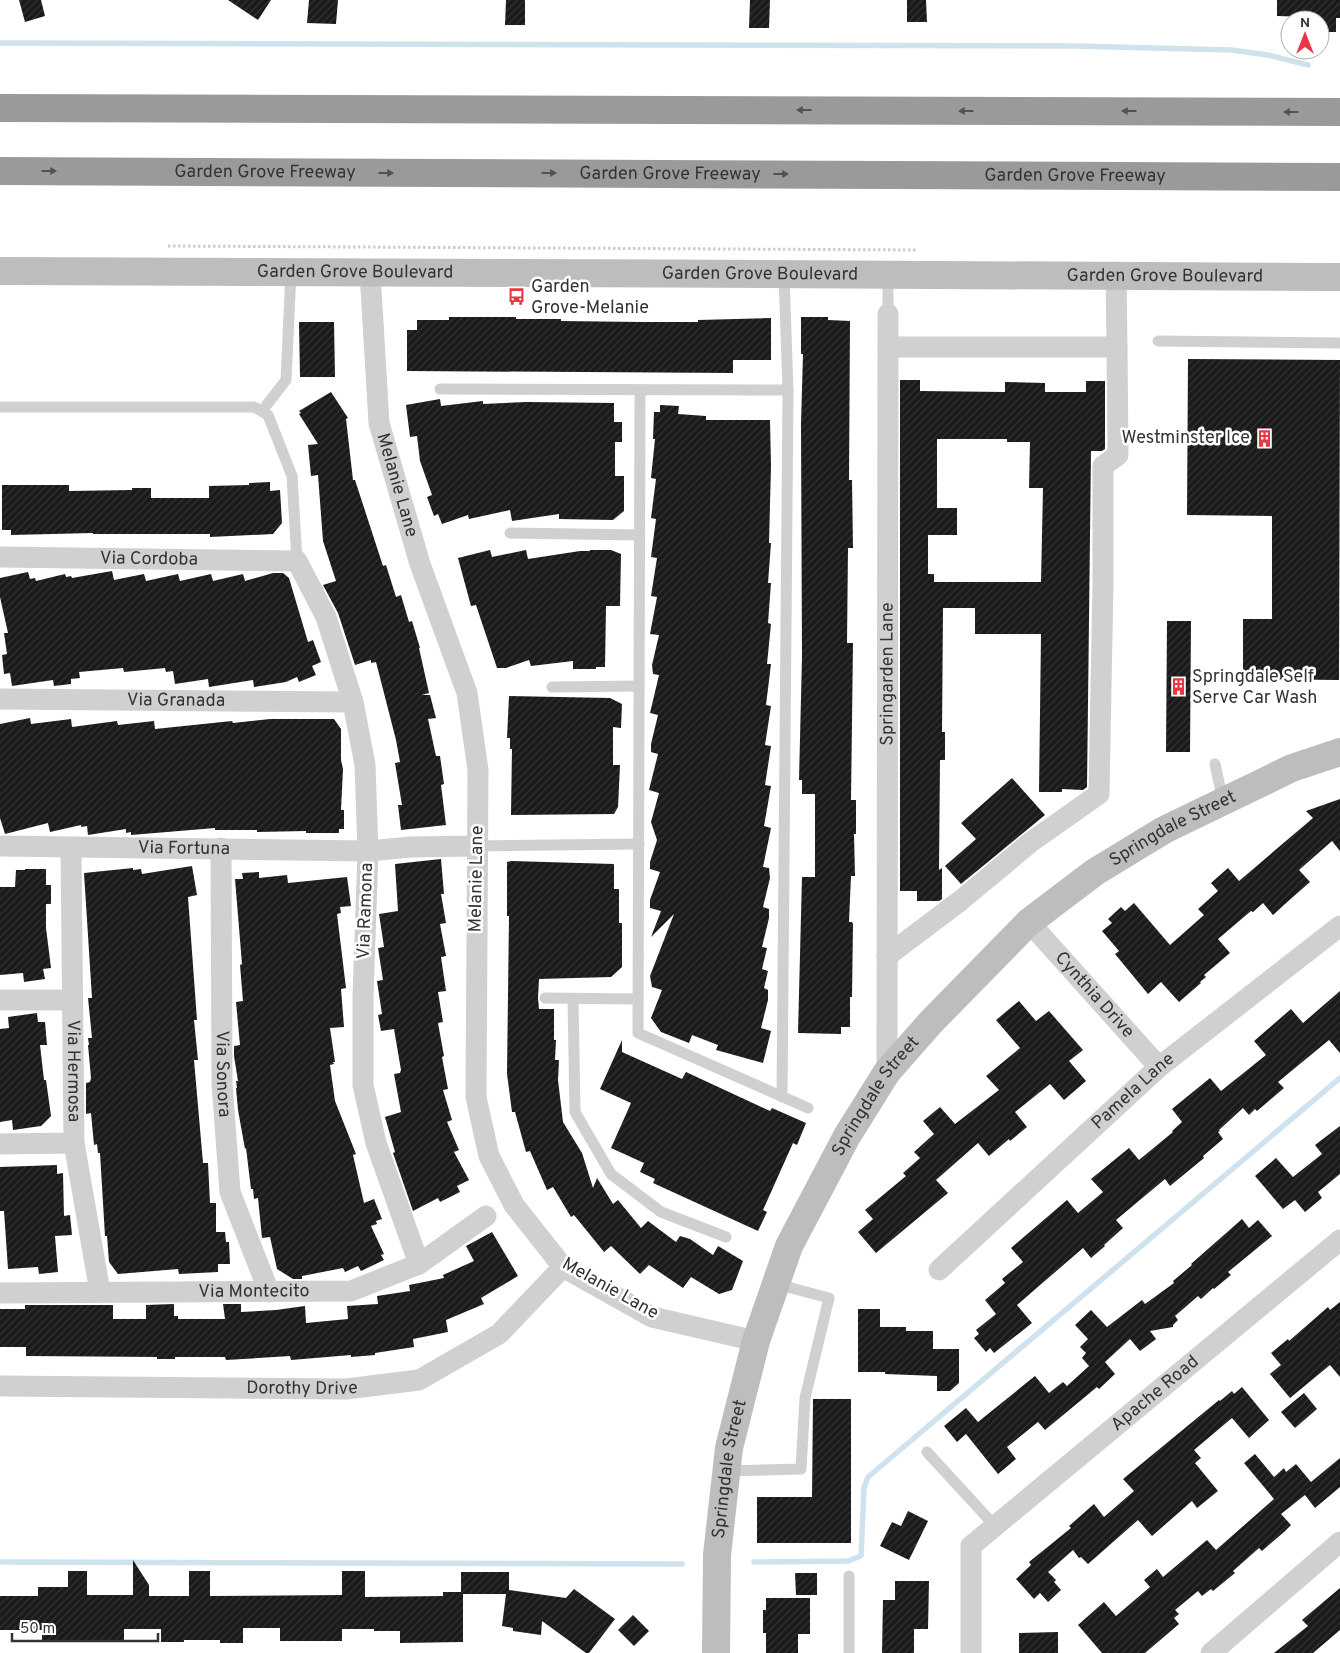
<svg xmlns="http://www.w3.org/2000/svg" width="1340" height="1653" font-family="Overpass,sans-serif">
<defs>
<pattern id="building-hatch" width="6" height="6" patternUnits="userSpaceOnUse" patternTransform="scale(1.25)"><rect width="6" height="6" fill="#1a1a1a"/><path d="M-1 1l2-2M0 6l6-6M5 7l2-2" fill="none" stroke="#333"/></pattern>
</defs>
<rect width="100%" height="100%" fill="#fff"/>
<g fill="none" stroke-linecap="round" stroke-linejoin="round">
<g stroke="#cfe2ee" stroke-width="5.5">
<polyline points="0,43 1075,46 1231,50 1268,55 1308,65"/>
<polyline points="0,1562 682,1564"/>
<polyline points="754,1562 848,1561 861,1556 864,1488 868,1477 1340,1078"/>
</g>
</g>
<g fill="url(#building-hatch)" fill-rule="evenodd">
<polygon points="19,0 41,0 45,16 25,22"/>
<polygon points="228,0 271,0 258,20"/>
<polygon points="309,0 338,0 336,24 307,23"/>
<polygon points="506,0 525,0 525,25 505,25"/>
<polygon points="750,0 770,0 769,28 749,28"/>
<polygon points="907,0 926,0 927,22 907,22"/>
<polygon points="1277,0 1340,0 1340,18 1336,18 1336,32 1320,32 1320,20 1313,20 1313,17 1277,16"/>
<polygon points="449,317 516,317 516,319 561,319 561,321 641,322 698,322 698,320 771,318 771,360 733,360 733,373 407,371 407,330 417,330 417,320 449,320"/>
<polygon points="801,317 828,317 828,320 850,321 849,480 852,480 853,548 848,548 847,643 853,643 851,800 856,800 856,834 854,834 855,876 851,876 849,922 852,922 853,924 852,997 850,997 850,1027 841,1027 841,1034 798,1033 802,877 815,877 815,794 802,794 802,780 799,780 802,657 801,424 803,354 801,354"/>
<polygon points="299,322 334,322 335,377 300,377"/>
<polygon points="1188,359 1340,360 1339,680 1243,679 1243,619 1272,619 1272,516 1187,515"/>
<path d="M900 380H920V391L1005 392V382L1045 383V392H1086V381H1105V449L1102 451H1091L1087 787 1083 790 1062 789V792H1039L1041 634H975V608H943L942 732H945V760H940L939 870 942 868V899L939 901H917V891H900ZM937 439H1007V442H1030L1029 488H1043L1041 582H934V574H928V535H957V508H937Z"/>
<polygon points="331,392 348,418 346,419 353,480 355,480 383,566 386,565 396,597 401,595 409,622 412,621 420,648 419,648 429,693 422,695 430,695 436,718 428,719 436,756 440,756 444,784 441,785 446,825 401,830 398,805 402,805 395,763 400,762 396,740 376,662 371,663 371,660 355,665 338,613 323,585 336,581 323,541 318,475 311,476 308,445 318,444 299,414 301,413 299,411"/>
<polygon points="440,399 441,406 483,401 483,404 527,402 614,403 614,422 622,422 622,442 615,442 615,476 624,476 624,511 613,520 559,519 559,514 512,521 510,510 469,519 468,515 442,524 438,514 434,516 427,497 432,495 420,461 417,436 410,437 406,405"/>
<polygon points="660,405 679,406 678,414 706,416 706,420 770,420 771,466 769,543 771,543 768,583 771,583 768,623 771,624 767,664 771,664 766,705 771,706 765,745 771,746 765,785 771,786 764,826 771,828 763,867 769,868 770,878 763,907 769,909 769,918 762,947 767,948 762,969 768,971 764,988 768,990 768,1000 761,1028 771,1031 763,1063 716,1050 718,1045 692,1035 689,1043 661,1032 651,1018 662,990 652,987 650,976 674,914 651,937 661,911 650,908 650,900 660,872 650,869 650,862 657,840 651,822 659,793 649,790 658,754 651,752 651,744 658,715 650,713 659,675 653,674 652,665 659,635 650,634 657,597 651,596 657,558 651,557 656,519 651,518 656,479 651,478 655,439 653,439 654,412 660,412"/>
<polygon points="270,482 270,491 280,490 282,523 273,534 210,537 210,534 93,534 93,533 11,535 11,530 2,530 2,485 69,485 69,491 132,490 132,488 151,488 151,498 209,498 209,486 249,485 249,483"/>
<polygon points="490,550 492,557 526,550 528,559 580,551 590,551 590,550 611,550 621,554 620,606 606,606 605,667 596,667 596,669 573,669 573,661 531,666 529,660 506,668 497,668 476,605 471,606 458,558"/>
<polygon points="112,571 114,580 144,574 146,581 178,574 180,581 211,574 213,581 243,574 245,581 273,573 283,573 289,578 308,642 313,640 321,662 312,666 316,675 299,682 297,677 286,682 254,687 253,680 209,687 208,679 175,684 173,671 166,672 165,668 124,672 123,668 79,672 80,678 71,679 71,684 54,686 53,680 12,686 10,673 4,674 2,655 7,654 4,633 8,633 0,597 0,578 28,572 30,579 35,578 36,581 65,574 66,577 71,576 72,578"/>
<polygon points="1167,621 1191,621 1190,752 1166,752"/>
<polygon points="509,696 610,698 622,704 621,728 613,727 613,765 620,765 618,807 614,814 511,815 512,749 510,749 510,738 507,738"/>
<polygon points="30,718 31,724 71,719 72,727 117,721 118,725 154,721 155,729 232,721 233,723 270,719 334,719 341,729 341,760 343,769 341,810 344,810 344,829 339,829 339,833 306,833 306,831 257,832 257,830 215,830 215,828 131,835 131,832 126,833 126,829 88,835 87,826 81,827 81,825 50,832 48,823 5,834 0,818 0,724"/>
<polygon points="1012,778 1045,815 961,884 945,866 976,839 961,823"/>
<polygon points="1340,799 1340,851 1332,841 1299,870 1310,882 1285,904 1273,915 1263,903 1253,912 1251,911 1218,939 1230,953 1204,975 1206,977 1200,982 1201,983 1179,1002 1161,982 1148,994 1115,954 1119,951 1102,931 1112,923 1108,919 1121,907 1125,911 1134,903 1170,945 1204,915 1198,909 1218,891 1211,883 1228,868 1239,881 1313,818 1306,811"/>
<polygon points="441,859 444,894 441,894 446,923 440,924 446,956 441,957 446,991 438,992 443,1022 438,1023 444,1056 442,1057 448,1089 443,1090 452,1120 447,1122 459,1150 454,1152 469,1180 457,1186 460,1192 440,1202 438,1198 413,1211 393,1153 395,1152 385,1117 401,1112 394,1074 400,1073 401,1070 394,1029 381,1031 378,1015 382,1014 377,981 383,980 378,948 384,947 379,914 398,911 395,864"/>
<polygon points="511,861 614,864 614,889 619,889 619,923 622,923 622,967 611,977 539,979 538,998 539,1009 554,1009 554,1040 556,1040 555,1060 559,1060 558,1080 563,1122 582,1153 593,1188 597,1178 613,1204 618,1200 641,1228 648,1221 676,1242 680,1236 690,1239 713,1255 718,1246 743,1261 732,1290 719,1294 691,1277 683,1288 649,1265 640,1274 611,1246 604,1252 574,1215 571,1217 553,1187 547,1190 530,1151 526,1152 515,1112 512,1112 507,1074 509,916 507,916 507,862"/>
<polygon points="192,866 197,895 188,897 197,1020 194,1020 198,1060 194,1060 203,1163 208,1163 210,1203 216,1203 216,1232 225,1232 226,1242 229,1242 230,1264 218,1264 218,1272 179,1274 178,1269 118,1274 109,1262 107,1236 105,1236 100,1153 98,1153 97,1144 94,1145 91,1113 86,1114 86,1083 90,1082 91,1078 88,1045 89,1045 88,1038 92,1038 88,998 92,998 84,873 133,868 133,870 141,869 142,874"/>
<polygon points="25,869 46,869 46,885 51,885 51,904 46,904 46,928 51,968 43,969 45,979 24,982 23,973 0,975 0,887 15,887 16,870 25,870"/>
<polygon points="259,872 259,878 287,875 288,883 347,877 351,906 340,907 341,913 337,914 346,988 341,989 344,1027 330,1028 335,1062 333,1062 334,1064 330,1065 335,1101 356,1154 353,1155 364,1203 374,1199 382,1219 376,1221 377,1224 371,1226 384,1254 381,1255 384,1260 361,1271 358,1266 345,1272 343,1268 302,1276 302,1279 293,1279 277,1269 270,1237 262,1238 258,1198 254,1199 253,1189 251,1189 246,1148 245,1149 238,1110 236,1088 237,1088 236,1081 238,1081 234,1056 234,1046 240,1045 236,1002 243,1001 240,965 242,964 235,879 243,879 242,873"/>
<polygon points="1340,991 1340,1053 1329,1040 1278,1082 1284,1088 1257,1111 1255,1109 1249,1115 1243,1108 1219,1130 1220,1131 1218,1132 1223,1139 1203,1156 1204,1158 1170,1186 1165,1179 1116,1220 1123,1228 1104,1245 1105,1246 1091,1258 1083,1248 1017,1305 1032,1323 994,1353 990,1348 986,1352 974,1338 979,1334 976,1330 996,1314 985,1300 1005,1283 1002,1279 1023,1262 1011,1248 1067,1200 1078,1213 1103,1192 1091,1179 1129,1148 1139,1160 1173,1132 1172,1131 1182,1122 1172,1109 1210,1078 1221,1091 1266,1055 1254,1041 1291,1009 1303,1023"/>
<polygon points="1019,1001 1036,1021 1049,1011 1083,1050 1069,1061 1086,1081 1064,1100 1050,1084 1015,1112 1027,1127 1010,1141 1009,1139 989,1156 978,1143 936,1180 948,1193 876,1253 858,1232 873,1219 865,1210 906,1176 903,1173 920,1158 914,1152 934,1134 923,1121 940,1107 955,1124 999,1090 986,1076 1020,1048 996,1020"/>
<polygon points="37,1013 38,1022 45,1022 47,1045 40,1045 44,1080 46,1080 51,1116 41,1126 13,1130 12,1120 0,1122 0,1029 9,1028 8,1017"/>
<polygon points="622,1040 622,1052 682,1079 686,1072 770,1111 772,1108 806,1123 797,1145 793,1143 763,1210 767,1212 758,1231 653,1183 655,1179 640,1172 644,1163 611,1148 631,1103 600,1089"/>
<polygon points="1340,1126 1340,1174 1318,1192 1322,1198 1305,1212 1295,1200 1283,1209 1255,1176 1276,1158 1293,1177 1322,1154 1315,1145"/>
<polygon points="57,1165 57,1174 63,1173 64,1216 70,1215 72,1235 55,1236 58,1272 39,1274 38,1267 8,1269 4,1211 0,1211 0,1167"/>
<polygon points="1242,1219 1249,1228 1258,1220 1272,1236 1228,1272 1231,1275 1214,1289 1213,1288 1201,1299 1198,1296 1175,1316 1178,1320 1173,1325 1173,1327 1150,1331 1156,1339 1140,1351 1130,1339 1105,1362 1115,1374 1099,1389 1097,1387 1045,1430 1038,1422 1007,1447 1016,1459 998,1474 966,1434 957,1442 944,1426 966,1408 978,1422 1035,1376 1049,1393 1063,1382 1067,1386 1089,1366 1082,1358 1086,1353 1080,1347 1088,1339 1075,1325 1091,1310 1107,1327 1142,1300 1145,1304 1174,1283 1173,1281 1192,1265 1191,1264"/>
<polygon points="492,1232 518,1276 481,1298 484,1304 446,1320 448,1332 413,1339 414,1347 375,1353 375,1355 351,1357 351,1355 291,1360 290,1356 226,1360 225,1357 175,1357 175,1359 157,1359 157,1357 26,1356 26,1347 0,1347 0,1309 25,1309 25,1305 113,1305 113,1319 146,1319 146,1305 174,1304 174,1316 178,1316 178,1319 225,1319 223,1304 241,1304 241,1312 276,1310 305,1306 306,1323 348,1319 347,1306 378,1304 377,1296 410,1291 409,1285 444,1278 443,1275 474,1261 466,1246"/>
<polygon points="1340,1302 1340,1377 1330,1365 1290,1398 1270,1374 1281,1365 1271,1353 1288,1339 1289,1341 1328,1307 1330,1310"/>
<polygon points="858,1309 880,1309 880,1327 906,1327 906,1331 933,1331 933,1349 959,1349 959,1383 950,1391 937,1391 937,1376 885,1374 885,1372 858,1372"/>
<polygon points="1242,1387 1269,1420 1249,1438 1232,1418 1194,1450 1201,1458 1195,1463 1218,1491 1197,1508 1192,1501 1152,1536 1138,1520 1088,1564 1081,1557 1079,1558 1073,1550 1048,1572 1056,1580 1054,1582 1061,1590 1048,1602 1040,1593 1034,1599 1016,1579 1031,1565 1029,1562 1071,1528 1069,1526 1094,1504 1104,1517 1134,1491 1123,1479 1219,1400 1220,1401 1232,1391 1234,1394"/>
<polygon points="1304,1393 1317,1409 1295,1428 1281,1412"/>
<polygon points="813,1399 851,1399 851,1543 757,1543 757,1497 812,1497"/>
<polygon points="1255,1454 1274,1477 1284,1468 1286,1472 1296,1464 1311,1482 1340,1458 1340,1487 1315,1508 1305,1495 1281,1514 1291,1525 1284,1532 1262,1551 1259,1548 1233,1571 1235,1573 1213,1591 1211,1589 1202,1596 1198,1591 1175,1610 1179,1614 1174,1618 1179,1624 1145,1653 1102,1653 1078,1625 1104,1602 1116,1616 1150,1587 1144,1580 1157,1569 1163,1577 1207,1540 1216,1550 1274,1499 1244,1463"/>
<polygon points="908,1511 928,1521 909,1560 880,1546 892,1522 901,1526"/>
<polygon points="133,1560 149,1585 149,1596 189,1596 189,1571 210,1571 210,1596 342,1595 342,1571 365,1571 365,1597 443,1596 443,1592 461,1592 461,1572 509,1572 509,1590 566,1598 574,1589 615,1619 589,1653 586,1653 542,1621 541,1635 513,1631 513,1628 502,1626 506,1594 463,1594 463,1642 400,1643 400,1631 374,1631 374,1629 342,1629 342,1641 280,1641 280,1628 243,1628 243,1643 220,1643 220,1640 184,1640 184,1642 161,1642 161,1629 124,1629 124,1642 42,1642 42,1630 0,1630 0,1596 38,1596 38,1587 68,1587 68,1571 87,1571 87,1595 133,1595"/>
<polygon points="795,1573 817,1573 817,1595 796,1595"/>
<polygon points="895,1581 929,1581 928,1629 914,1629 914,1653 882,1653 883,1600 895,1600"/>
<polygon points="1340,1588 1340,1630 1313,1653 1274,1653 1308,1626 1302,1620"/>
<polygon points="766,1598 810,1598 810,1634 798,1634 798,1653 766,1653 766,1633 763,1633 763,1610 766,1610"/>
<polygon points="633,1615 649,1631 634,1646 618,1630"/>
<polygon points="1058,1632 1058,1653 1019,1653 1019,1633"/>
</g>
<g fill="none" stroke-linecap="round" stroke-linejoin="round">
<polyline stroke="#cdcdcd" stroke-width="3" stroke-dasharray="2.5 2.5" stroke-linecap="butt" points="168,246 917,250"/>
<g stroke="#d0d0d0" stroke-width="11">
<polyline points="784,275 788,390"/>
<polyline points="888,276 888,314"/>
<polyline points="1158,341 1340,343"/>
<polyline points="440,389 788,390 782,1097"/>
<polyline points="640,390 638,1033 808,1108"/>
<polyline points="0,407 254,407 268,415 292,476 297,561"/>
<polyline points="262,411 286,380 291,272"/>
<polyline points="510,533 640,535"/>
<polyline points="552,687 639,686"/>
<polyline points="1215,764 1223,801"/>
<polyline points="477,846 639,844"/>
<polyline points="545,998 638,999"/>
<polyline points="573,999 575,1112 611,1174 661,1212 726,1237"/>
<polyline points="927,1452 995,1526"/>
<polyline points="727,1471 801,1469 805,1398 829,1298 776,1284"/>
<polyline points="849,1653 849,1576"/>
</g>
<g stroke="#d0d0d0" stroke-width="21">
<path id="s1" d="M370 272 379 423 420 564 467 693 478 770 476 1097 489 1156 514 1205 563 1267 652 1317 756 1341"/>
<polyline points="888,347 1117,347 1116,276"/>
<path id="s2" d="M0 557 297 561 326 617 353 702 365 765 368 851 363 996V1085L376 1143 419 1264"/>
<path id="s3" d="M0 699 353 702"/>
<path id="s4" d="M0 846 368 851 411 847 477 846"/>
<path id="s5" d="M71 847 74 1143 100 1292"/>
<path id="s6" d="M221 848 222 1084 230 1192 269 1292"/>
<path id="s7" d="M1029 922 1159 1067"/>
<polyline points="887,956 960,901 1031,842 1099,794 1103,582 1103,466 1118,455 1117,347"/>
<polyline points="0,1000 72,1000"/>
<path id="s8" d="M887 1072 888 314"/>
<polyline points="0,1144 74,1143"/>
<path id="s9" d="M939 1270 1159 1067 1340 926"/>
<path id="s10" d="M0 1293 351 1291 419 1264 486 1216"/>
<path id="s11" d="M0 1386 346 1389 419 1380 499 1334 563 1267"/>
<path id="s12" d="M971 1653V1546L1340 1240"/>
<polyline points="1211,1653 1340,1542"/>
</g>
<g stroke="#bdbdbd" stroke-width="28">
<path id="s13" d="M0 271C447 272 893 275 1340 277"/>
<path id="s14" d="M716 1653 717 1555 729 1448 756 1341 789 1246 847 1136 887 1072 931 1022 1029 922 1095 872 1164 830 1292 768 1340 752"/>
</g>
<g stroke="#9a9a9a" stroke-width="28">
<polyline points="0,108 1340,112"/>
<path id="s15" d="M0 171 1340 177"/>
</g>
</g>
<defs><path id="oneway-solid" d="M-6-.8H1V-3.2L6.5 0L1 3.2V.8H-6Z" transform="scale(1.25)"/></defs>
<g fill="#525252">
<use href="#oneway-solid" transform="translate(804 110) rotate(-180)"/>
<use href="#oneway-solid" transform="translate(966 111) rotate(-180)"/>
<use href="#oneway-solid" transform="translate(1129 111) rotate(-180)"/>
<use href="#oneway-solid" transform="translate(1291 112) rotate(-180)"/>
<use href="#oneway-solid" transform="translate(49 171)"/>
<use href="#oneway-solid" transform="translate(386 173)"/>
<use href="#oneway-solid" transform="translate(549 173)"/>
<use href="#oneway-solid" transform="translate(781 174)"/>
</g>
<defs>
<symbol id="bus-bare" viewBox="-9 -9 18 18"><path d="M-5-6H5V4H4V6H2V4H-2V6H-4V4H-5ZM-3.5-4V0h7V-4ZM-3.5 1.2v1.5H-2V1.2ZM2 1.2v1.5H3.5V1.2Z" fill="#e63946" stroke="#fff" stroke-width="2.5" paint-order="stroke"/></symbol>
<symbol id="building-bare" viewBox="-9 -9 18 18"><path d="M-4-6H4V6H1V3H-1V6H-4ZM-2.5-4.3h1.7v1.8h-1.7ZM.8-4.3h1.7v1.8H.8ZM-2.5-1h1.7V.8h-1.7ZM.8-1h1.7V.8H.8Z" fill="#e63946" stroke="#fff" stroke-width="2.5" paint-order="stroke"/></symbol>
</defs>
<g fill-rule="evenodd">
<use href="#bus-bare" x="504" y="284" width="25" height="25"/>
<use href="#building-bare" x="1252" y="426" width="25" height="25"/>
<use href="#building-bare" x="1166" y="674" width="25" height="25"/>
</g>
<g text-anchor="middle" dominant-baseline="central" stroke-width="5" stroke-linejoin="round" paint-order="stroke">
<g font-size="18" fill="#333" stroke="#fff">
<text stroke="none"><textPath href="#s15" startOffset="265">Garden Grove Freeway</textPath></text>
<text stroke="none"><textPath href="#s15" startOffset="670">Garden Grove Freeway</textPath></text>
<text stroke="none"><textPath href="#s15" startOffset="1075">Garden Grove Freeway</textPath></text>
<text stroke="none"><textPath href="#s13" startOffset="355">Garden Grove Boulevard</textPath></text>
<text stroke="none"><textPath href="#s13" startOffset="760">Garden Grove Boulevard</textPath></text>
<text stroke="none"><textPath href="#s13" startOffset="1165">Garden Grove Boulevard</textPath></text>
<text stroke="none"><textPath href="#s1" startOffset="216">Melanie Lane</textPath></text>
<text stroke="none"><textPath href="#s2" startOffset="149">Via Cordoba</textPath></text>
<text stroke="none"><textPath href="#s8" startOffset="398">Springarden Lane</textPath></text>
<text stroke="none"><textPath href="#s3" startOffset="176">Via Granada</textPath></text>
<text stroke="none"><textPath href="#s14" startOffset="995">Springdale Street</textPath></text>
<text stroke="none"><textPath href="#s4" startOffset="184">Via Fortuna</textPath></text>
<text transform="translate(477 879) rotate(-89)">Melanie Lane</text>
<text transform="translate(366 911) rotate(-88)">Via Ramona</text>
<text stroke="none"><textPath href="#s7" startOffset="98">Cynthia Drive</textPath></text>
<text stroke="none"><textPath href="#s5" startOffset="224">Via Hermosa</textPath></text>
<text stroke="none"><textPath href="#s6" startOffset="226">Via Sonora</textPath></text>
<text stroke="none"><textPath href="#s9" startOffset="264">Pamela Lane</textPath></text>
<text stroke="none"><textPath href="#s14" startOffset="590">Springdale Street</textPath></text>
<text transform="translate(610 1289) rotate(29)">Melanie Lane</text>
<text stroke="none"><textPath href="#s10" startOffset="254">Via Montecito</textPath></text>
<text stroke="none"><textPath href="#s11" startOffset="302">Dorothy Drive</textPath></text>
<text stroke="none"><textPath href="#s12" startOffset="346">Apache Road</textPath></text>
<text stroke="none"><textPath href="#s14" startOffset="185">Springdale Street</textPath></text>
</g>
<g font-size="18" fill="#333" stroke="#fff" text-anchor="start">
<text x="531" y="287">Garden<tspan x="531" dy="21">Grove-Melanie</tspan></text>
<text x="1250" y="438" text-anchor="end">Westminster Ice</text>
<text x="1192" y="677">Springdale Self<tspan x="1192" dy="21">Serve Car Wash</tspan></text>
</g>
</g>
<g transform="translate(1305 35)"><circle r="24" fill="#ffffff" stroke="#adadad"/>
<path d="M0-4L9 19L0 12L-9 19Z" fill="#e63946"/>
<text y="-8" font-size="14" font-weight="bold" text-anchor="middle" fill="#333333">N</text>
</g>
<path d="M12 1633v8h146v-8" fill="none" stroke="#333333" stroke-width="2.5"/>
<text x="20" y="1633" font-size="15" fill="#333333" stroke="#ffffff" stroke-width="4" paint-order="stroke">50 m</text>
</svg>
